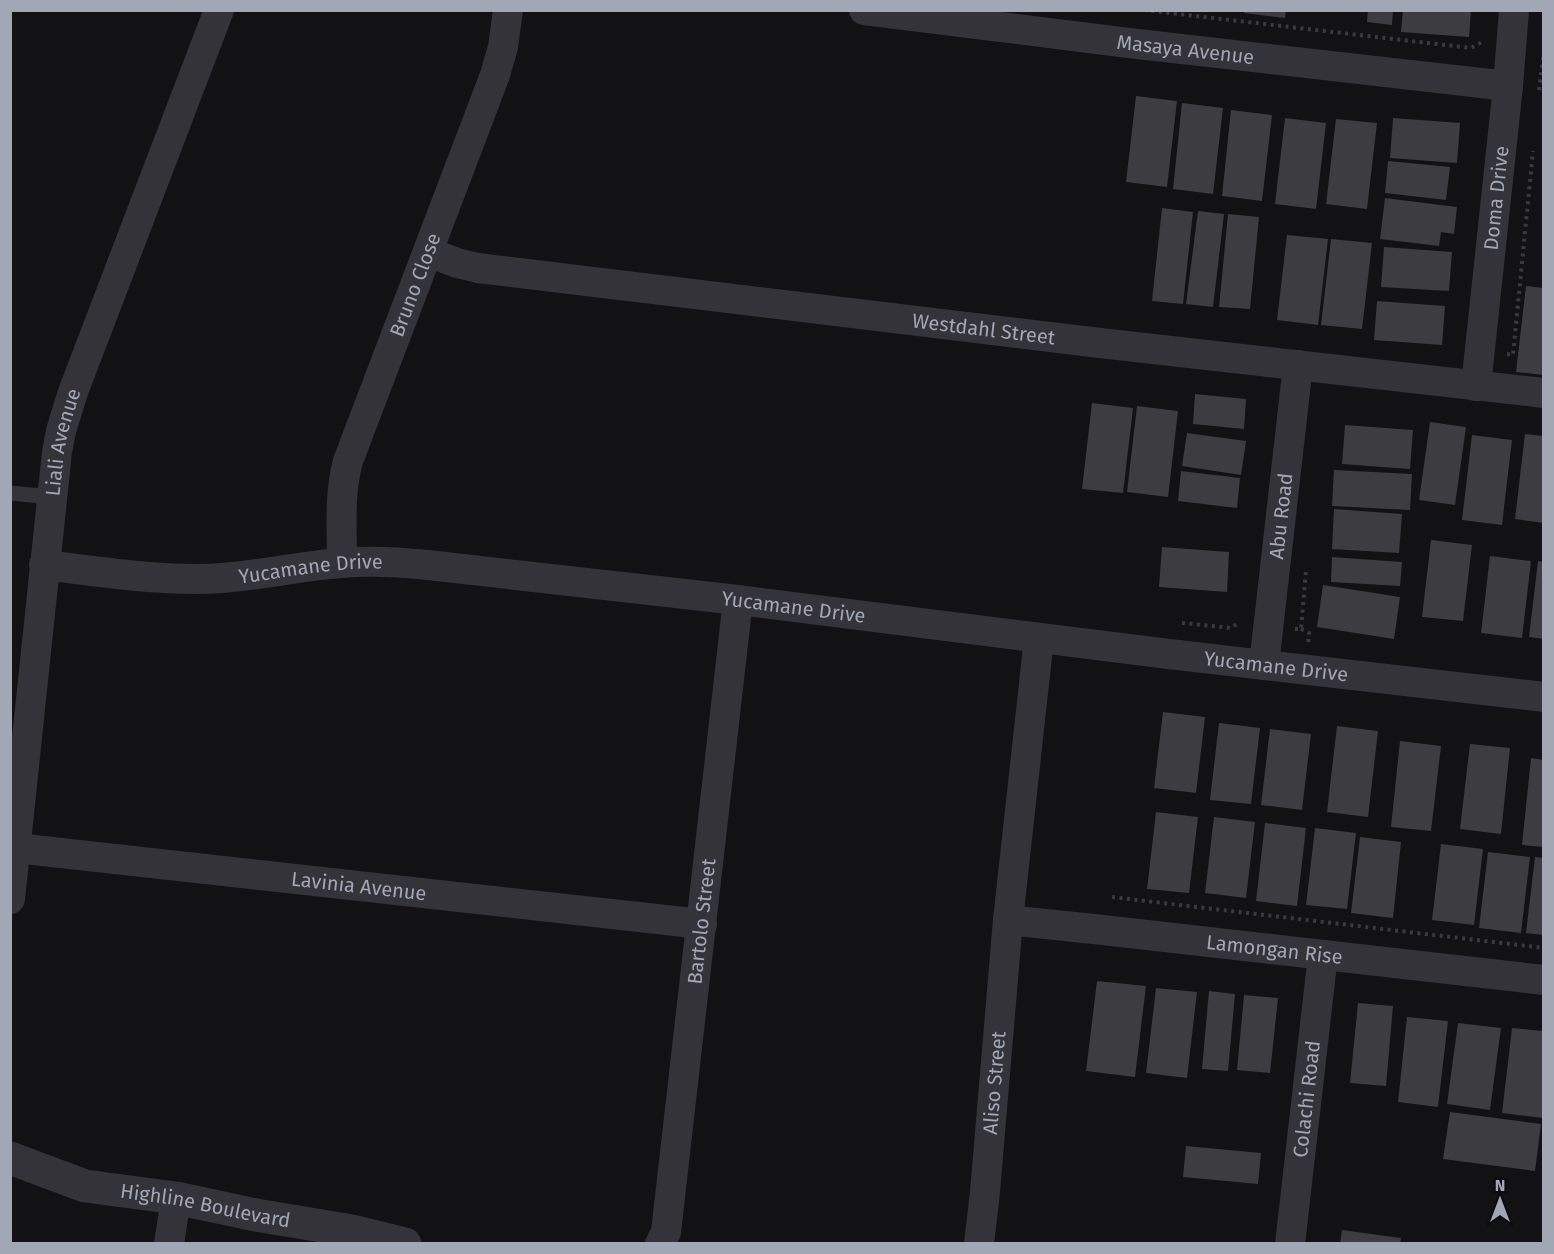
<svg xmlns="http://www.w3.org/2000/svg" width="1554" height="1254" font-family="'Fira Sans',sans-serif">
<rect width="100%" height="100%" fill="#121214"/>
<g fill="#3c3c41">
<polygon points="1244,10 1286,10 1285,18 1244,13"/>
<polygon points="1368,10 1393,10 1392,25 1367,22"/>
<polygon points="1403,10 1471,10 1469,37 1401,32"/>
<polygon points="1136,96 1177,101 1167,187 1126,182"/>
<polygon points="1182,103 1223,108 1213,194 1173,189"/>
<polygon points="1231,110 1272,115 1262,201 1222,196"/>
<polygon points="1285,118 1326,123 1316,209 1275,204"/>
<polygon points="1393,118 1460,123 1457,163 1390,158"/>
<polygon points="1336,119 1377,123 1367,209 1326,204"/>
<polygon points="1388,161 1450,167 1446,200 1385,193"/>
<polygon points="1385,198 1457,207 1454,234 1441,232 1439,246 1380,239"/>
<polygon points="1162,208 1193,212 1183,304 1152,301"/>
<polygon points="1198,211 1224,214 1213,307 1186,304"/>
<polygon points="1228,214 1259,217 1250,309 1219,307"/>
<polygon points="1287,235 1328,239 1318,325 1277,320"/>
<polygon points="1331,239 1372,243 1362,329 1321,325"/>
<polygon points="1384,247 1452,252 1449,291 1381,287"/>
<polygon points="1526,286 1544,288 1544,375 1516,372"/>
<polygon points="1377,301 1445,306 1442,345 1374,340"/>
<polygon points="1195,394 1246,399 1244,429 1193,424"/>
<polygon points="1092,403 1133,408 1123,493 1082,489"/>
<polygon points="1137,406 1178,411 1168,497 1127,492"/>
<polygon points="1430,422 1466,427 1455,505 1419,500"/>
<polygon points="1345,425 1413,430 1410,469 1342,464"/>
<polygon points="1187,433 1246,441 1241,475 1182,466"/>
<polygon points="1525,434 1544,436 1544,523 1515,519"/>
<polygon points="1472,435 1512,440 1502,525 1462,520"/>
<polygon points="1334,470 1412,474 1410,510 1332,506"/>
<polygon points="1181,471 1240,478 1237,508 1178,501"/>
<polygon points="1334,509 1402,514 1399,553 1332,549"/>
<polygon points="1431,540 1472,545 1463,621 1422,617"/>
<polygon points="1162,547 1229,552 1227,592 1159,587"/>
<polygon points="1490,556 1531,561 1522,638 1481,633"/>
<polygon points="1332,557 1402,562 1400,586 1331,582"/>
<polygon points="1538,561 1544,562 1544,639 1529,637"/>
<polygon points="1323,585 1400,597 1394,639 1317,627"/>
<polygon points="1163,712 1205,717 1196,793 1154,788"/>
<polygon points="1219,723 1260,728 1251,804 1210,800"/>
<polygon points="1337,726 1378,731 1368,817 1327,812"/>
<polygon points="1270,729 1311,734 1302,810 1261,805"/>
<polygon points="1400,741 1441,746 1431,831 1391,827"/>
<polygon points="1470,744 1510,748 1501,834 1460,829"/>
<polygon points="1531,758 1544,760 1544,847 1522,845"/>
<polygon points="1156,812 1198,817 1189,893 1147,889"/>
<polygon points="1214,817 1255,822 1246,898 1205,893"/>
<polygon points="1265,823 1306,828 1297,906 1256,901"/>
<polygon points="1315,828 1356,833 1347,909 1306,905"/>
<polygon points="1360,837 1401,842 1393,918 1351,913"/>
<polygon points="1441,844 1483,849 1474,925 1432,920"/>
<polygon points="1488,852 1530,857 1521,933 1479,928"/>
<polygon points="1535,857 1544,858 1544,935 1526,933"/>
<polygon points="1097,981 1146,986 1135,1077 1086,1071"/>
<polygon points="1156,988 1197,992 1187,1078 1146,1073"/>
<polygon points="1209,991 1235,994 1228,1071 1202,1069"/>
<polygon points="1244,995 1278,998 1270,1073 1237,1070"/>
<polygon points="1358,1003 1393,1006 1386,1086 1350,1083"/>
<polygon points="1407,1017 1448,1021 1438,1107 1398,1102"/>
<polygon points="1458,1023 1501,1028 1490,1110 1447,1104"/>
<polygon points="1512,1028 1544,1031 1543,1118 1502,1113"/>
<polygon points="1450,1112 1541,1124 1535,1171 1443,1159"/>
<polygon points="1186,1146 1261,1153 1258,1184 1183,1177"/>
<polygon points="1342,1230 1401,1238 1400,1244 1340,1244"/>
</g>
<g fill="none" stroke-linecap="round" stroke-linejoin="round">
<g stroke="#393a40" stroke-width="4" stroke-dasharray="3 4.5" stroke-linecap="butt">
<polyline points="1144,10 1471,48 1484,41"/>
<polyline points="1539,90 1544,52"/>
<polyline points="1507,354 1513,355 1533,151"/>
<polyline points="1182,623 1231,628 1240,622"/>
<polyline points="1295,629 1301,629 1306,570"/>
<polyline points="1301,629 1309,633 1308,644"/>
<polyline points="1112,897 1544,948"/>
</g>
<polyline stroke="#333339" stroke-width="15" points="10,493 52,497"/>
<g stroke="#333339" stroke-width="30">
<path id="s1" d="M864 10 1129 43 1508 86"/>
<path id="s2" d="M428 252 457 263 478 268 1100 343 1544 393"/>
<path id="s3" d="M1476 386 1508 86 1514 10"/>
<path id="s4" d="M342 563C342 528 339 494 348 461L495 75 503 47 508 10"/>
<path id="s5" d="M44 565C103 572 163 582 223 578 262 575 301 566 341 563 370 560 399 562 428 565L738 600 1169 654 1544 697"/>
<path id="s6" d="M1264 665 1298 365"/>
<path id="s7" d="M16 848 702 924"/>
<path id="s8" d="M10 899 57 452 61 431 73 392 219 10"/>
<path id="s9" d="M1008 920 1103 930 1544 980"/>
<polyline points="169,1244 176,1198"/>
<path id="s10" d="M660 1244 666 1232 738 600"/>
<path id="s11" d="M979 1244 985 1192 1008 920 1039 638"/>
<path id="s12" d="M1290 1244 1323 955"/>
</g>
<path stroke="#333339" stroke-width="33" id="s13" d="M10 1158 85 1186 176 1198 256 1215 352 1231 405 1244"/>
</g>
<g text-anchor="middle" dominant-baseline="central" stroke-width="4.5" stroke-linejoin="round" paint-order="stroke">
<g font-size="20" fill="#a2a7b5" stroke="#0d0d0f">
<text stroke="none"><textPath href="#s1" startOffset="324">Masaya Avenue</textPath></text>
<text stroke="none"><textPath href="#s3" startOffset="189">Doma Drive</textPath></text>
<text stroke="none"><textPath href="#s4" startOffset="291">Bruno Close</textPath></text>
<text stroke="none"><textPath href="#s2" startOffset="562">Westdahl Street</textPath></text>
<text stroke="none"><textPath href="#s8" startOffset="460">Liali Avenue</textPath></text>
<text stroke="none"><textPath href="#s6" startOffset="150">Abu Road</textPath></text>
<text stroke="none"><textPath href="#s5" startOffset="268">Yucamane Drive</textPath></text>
<text stroke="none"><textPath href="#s5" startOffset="754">Yucamane Drive</textPath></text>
<text stroke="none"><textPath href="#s5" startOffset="1240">Yucamane Drive</textPath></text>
<text stroke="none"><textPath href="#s7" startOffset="345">Lavinia Avenue</textPath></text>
<text stroke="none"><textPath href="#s10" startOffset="326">Bartolo Street</textPath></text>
<text stroke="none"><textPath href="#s9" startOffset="268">Lamongan Rise</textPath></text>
<text stroke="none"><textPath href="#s11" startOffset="162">Aliso Street</textPath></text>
<text stroke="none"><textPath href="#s12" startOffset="146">Colachi Road</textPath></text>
<text stroke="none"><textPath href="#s13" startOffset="202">Highline Boulevard</textPath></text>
</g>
</g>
<rect width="1554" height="1254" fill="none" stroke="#a2a7b5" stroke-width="24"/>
<g transform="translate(1500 1200)" stroke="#0d0d0f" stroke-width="4.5" paint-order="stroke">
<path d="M0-4.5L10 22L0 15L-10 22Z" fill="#a2a7b5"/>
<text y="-9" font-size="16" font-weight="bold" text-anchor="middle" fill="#a2a7b5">N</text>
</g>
</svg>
